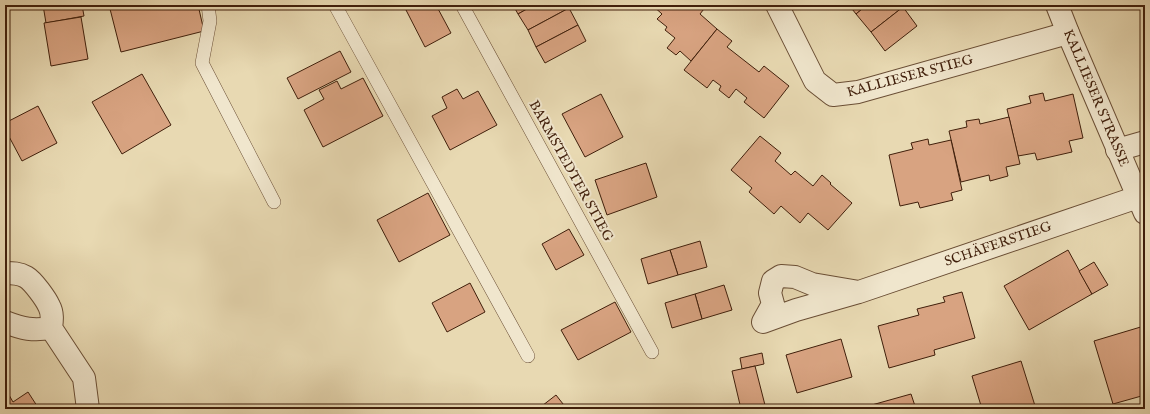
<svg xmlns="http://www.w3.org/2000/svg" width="1150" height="414" font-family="'IM FELL English',serif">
<rect width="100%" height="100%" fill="#e8d9b2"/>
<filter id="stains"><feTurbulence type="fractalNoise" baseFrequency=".005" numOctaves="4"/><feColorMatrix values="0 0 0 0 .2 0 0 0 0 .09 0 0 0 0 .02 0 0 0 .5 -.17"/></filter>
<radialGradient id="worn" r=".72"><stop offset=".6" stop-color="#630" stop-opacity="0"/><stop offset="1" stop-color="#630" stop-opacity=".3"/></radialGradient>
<g fill="#d8a381" stroke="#401f0b">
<polygon points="43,5 82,5 84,16 46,23"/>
<polygon points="109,5 136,5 137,8 148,5 198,5 204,31 121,52"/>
<polygon points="416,5 436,5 451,33 425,47 406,10"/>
<polygon points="513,5 534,5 518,14"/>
<polygon points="534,5 567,5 569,8 528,30 518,14"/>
<polygon points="652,5 707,5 700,14 717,29 691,61 680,51 676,55 667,48 675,38 665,30 667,27 657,19 662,14"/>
<polygon points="849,5 867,5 856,14"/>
<polygon points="867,5 901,5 903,7 871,32 856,14"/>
<polygon points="903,7 917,26 885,51 871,32"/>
<polygon points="569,8 578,25 536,47 528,30"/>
<polygon points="81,17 88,59 51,66 44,23"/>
<polygon points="578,25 586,41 545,63 536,47"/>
<polygon points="717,29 732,41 727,47 759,72 764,66 789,86 764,118 744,102 747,98 736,89 729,98 719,90 721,86 713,80 707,88 684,70"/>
<polygon points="340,51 351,72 298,99 287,78"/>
<polygon points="142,74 171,125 122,154 92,102"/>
<polygon points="363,78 383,116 323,147 304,110 324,99 319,90 337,81 341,89"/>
<polygon points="457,89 463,99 478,91 497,125 450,150 432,116 447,108 442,97"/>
<polygon points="1043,93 1045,101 1073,94 1083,138 1069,141 1072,152 1037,160 1035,153 1018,156 1007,109 1031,103 1029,96"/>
<polygon points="601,94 623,137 585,157 562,114"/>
<polygon points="38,106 57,143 22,161 5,129 5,123"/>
<polygon points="1009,117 1020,164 1006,167 1008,176 990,181 989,175 961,182 949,131 967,127 966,121 979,119 980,124"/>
<polygon points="760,136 781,153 775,161 791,175 795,171 813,186 822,175 831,183 830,184 852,203 828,230 808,213 800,223 781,206 774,214 749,192 752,188 731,170"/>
<polygon points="928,139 929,145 951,140 962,190 951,193 953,200 920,208 918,202 900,206 889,155 913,149 911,143"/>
<polygon points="646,163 657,197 607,215 595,180"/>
<polygon points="428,193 450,235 399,262 377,220"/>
<polygon points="569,229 584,255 556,270 542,244"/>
<polygon points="700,241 707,267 678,275 670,250"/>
<polygon points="670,250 678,275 648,284 641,259"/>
<polygon points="1068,250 1092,294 1029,330 1004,286"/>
<polygon points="1094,262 1108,285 1092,294 1079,271"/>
<polygon points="470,283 485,312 447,332 432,303"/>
<polygon points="724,285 732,310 702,319 695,294"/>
<polygon points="962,292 975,338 934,350 935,355 889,368 878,326 919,315 917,309 945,302 943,297"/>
<polygon points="695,294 702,319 672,328 665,303"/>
<polygon points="615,302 631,332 578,360 561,330"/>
<polygon points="1144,326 1145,395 1113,404 1094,341"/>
<polygon points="841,339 852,377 797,393 786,355"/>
<polygon points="762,353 764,364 742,369 740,358"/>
<polygon points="1021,361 1036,409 982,409 972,376"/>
<polygon points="755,366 766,409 741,409 732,371"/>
<polygon points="5,388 13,402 28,392 39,409 5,409"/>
<polygon points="911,394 916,409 861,408"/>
<polygon points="556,395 567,409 538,409"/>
<polygon points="1145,395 1145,409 1141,396"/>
</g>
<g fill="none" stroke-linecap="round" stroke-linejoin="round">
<defs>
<g id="lane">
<polyline points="208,5 210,21 202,63 274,202"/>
<polyline points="335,5 528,356"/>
<polyline points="462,5 652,352"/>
</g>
<g id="street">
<polyline points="777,5 815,81 833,95 858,92 1068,33"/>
<polyline points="1057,5 1068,33 1145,213"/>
<polyline points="1117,150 1145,142"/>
<path d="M5 273C13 273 19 273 26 277 33 281 46 299 49 306 53 313 52 321 51 328L84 378 88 409"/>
<polyline points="859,292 796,310 763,322 773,304 770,293 773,281 781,276 795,277 812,284 859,292 1138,197"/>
<path d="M5 322C23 329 33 331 51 328"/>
</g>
</defs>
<use href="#lane" stroke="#6a4e35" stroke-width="14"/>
<use href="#street" stroke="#6a4e35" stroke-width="24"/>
<use href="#lane" stroke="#f0e6cd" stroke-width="13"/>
<use href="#street" stroke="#f0e6cd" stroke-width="22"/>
</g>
<g text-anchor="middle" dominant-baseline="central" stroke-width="4" stroke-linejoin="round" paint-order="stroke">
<g font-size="14" fill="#401f0b" stroke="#f0e6cd">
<text transform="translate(910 76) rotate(-15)">KALLIESER STIEG</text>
<text transform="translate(1096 98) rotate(67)">KALLIESER STRASSE</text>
<text transform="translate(571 171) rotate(61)">BARMSTEDTER STIEG</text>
<text transform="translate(998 244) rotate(-19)">SCHÄFERSTIEG</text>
</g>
</g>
<rect width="1150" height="414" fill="none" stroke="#e8d9b2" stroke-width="20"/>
<rect x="6" y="6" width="1138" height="402" fill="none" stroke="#401f0b" stroke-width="2"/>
<rect x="10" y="10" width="1130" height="394" fill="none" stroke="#401f0b"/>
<rect width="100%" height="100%" filter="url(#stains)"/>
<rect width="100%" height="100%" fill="url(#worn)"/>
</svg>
